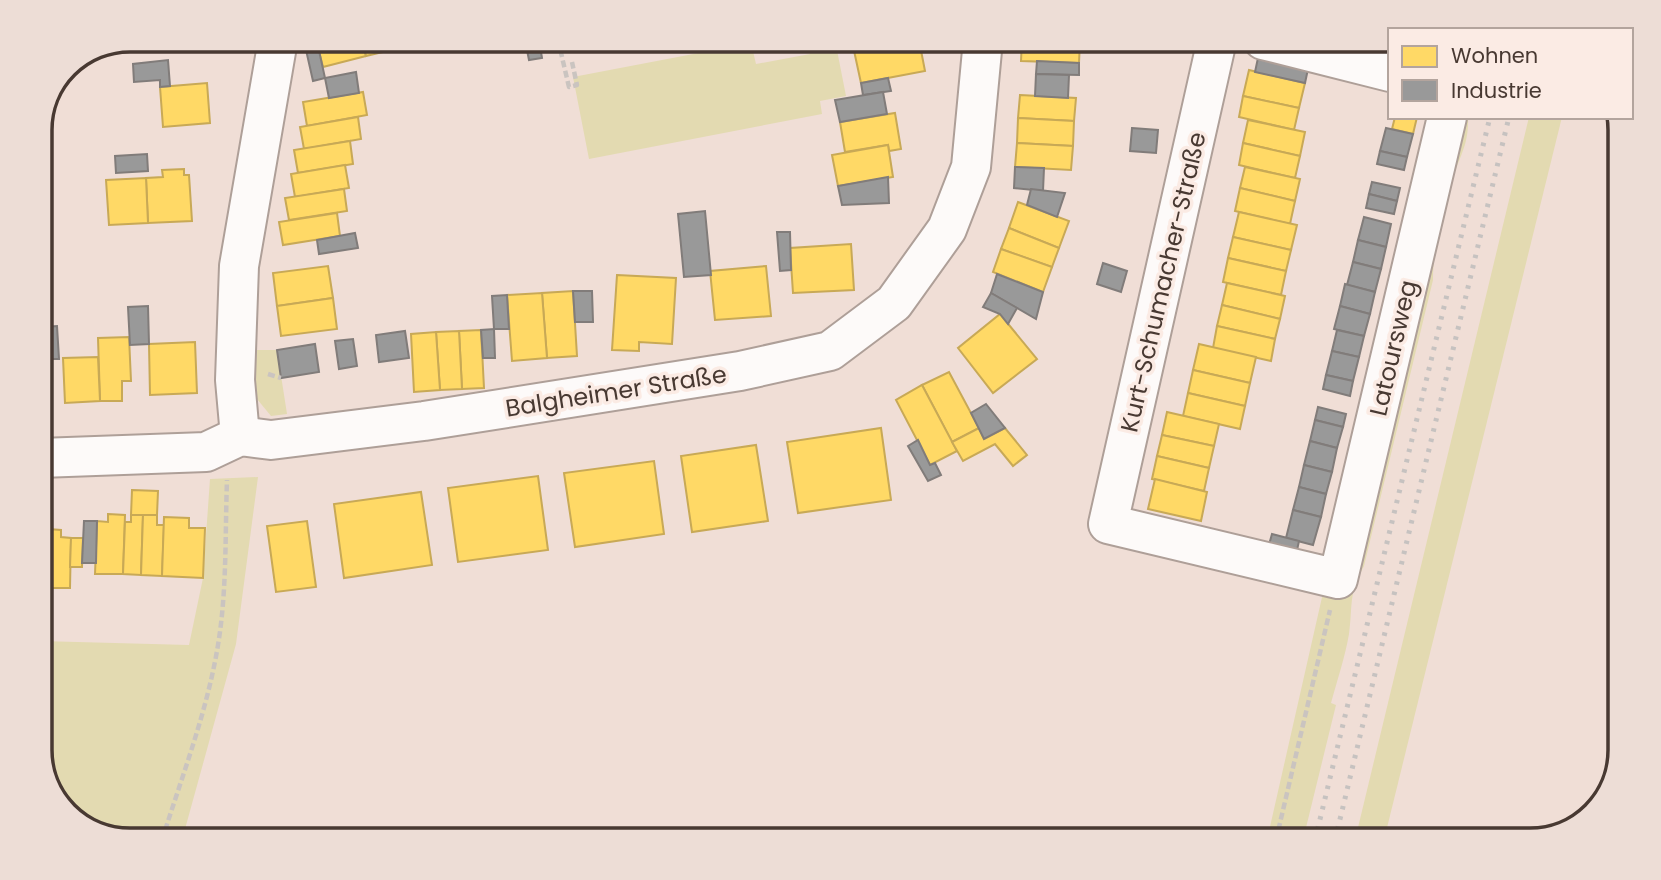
<svg xmlns="http://www.w3.org/2000/svg" width="1661" height="880" font-family="Poppins,sans-serif">
<rect width="100%" height="100%" fill="#f0ded6"/>
<g fill="#e3dab1">
<polygon points="808,40 835,40 846,96 820,101 822,114 589,159 573,77 751,43 756,64 810,54"/>
<path d="M1458 117H1468C1469 146 1459 156 1452 181 1442 213 1433 247 1433 280L1364 566C1348 595 1353 605 1349 634 1345 657 1337 681 1331 703L1336 705 1303 840H1267L1325 584Z"/>
<polygon points="1529,117 1562,117 1384,840 1355,840"/>
<polygon points="252,350 277,350 287,414 271,416 257,399"/>
<polygon points="258,477 236,644 182,840 130,840 90,830 55,800 40,756 40,641 189,645 203,578 210,479"/>
</g>
<g fill="#ffd966" stroke="#c8a956" stroke-width="2">
<polygon points="316,40 362,40 366,56 323,67"/>
<polygon points="362,40 407,40 408,46 366,56"/>
<polygon points="879,40 919,40 925,71 861,83 853,46"/>
<polygon points="1022,40 1080,40 1079,63 1021,61"/>
<polygon points="1249,70 1305,83 1299,108 1243,96"/>
<polygon points="207,83 210,123 163,127 160,87"/>
<polygon points="363,92 367,115 307,126 303,102"/>
<polygon points="1020,95 1076,98 1074,121 1018,118"/>
<polygon points="1243,96 1299,108 1294,130 1239,117"/>
<polygon points="895,113 901,149 889,151 888,145 845,152 840,122"/>
<polygon points="358,117 361,139 304,149 300,127"/>
<polygon points="1395,117 1417,117 1413,134 1392,129"/>
<polygon points="1018,118 1074,121 1073,146 1017,143"/>
<polygon points="1248,120 1305,132 1300,156 1243,143"/>
<polygon points="350,141 353,164 298,173 294,150"/>
<polygon points="1017,143 1073,146 1071,170 1015,167"/>
<polygon points="1243,143 1300,156 1295,178 1239,165"/>
<polygon points="888,145 893,177 838,186 832,155"/>
<polygon points="345,165 349,188 295,197 291,174"/>
<polygon points="1245,167 1300,179 1295,201 1240,188"/>
<polygon points="184,169 184,175 189,175 192,221 148,223 146,178 163,177 162,170"/>
<polygon points="146,178 148,223 109,225 106,180"/>
<polygon points="1240,188 1295,201 1290,224 1235,211"/>
<polygon points="344,189 347,211 289,220 285,198"/>
<polygon points="1018,202 1069,221 1059,248 1009,228"/>
<polygon points="1239,212 1297,225 1291,250 1233,237"/>
<polygon points="337,213 340,236 283,245 279,222"/>
<polygon points="1009,228 1059,248 1052,267 1001,249"/>
<polygon points="1233,237 1291,250 1286,271 1228,258"/>
<polygon points="851,244 854,290 793,293 790,248"/>
<polygon points="1001,249 1052,267 1043,292 993,272"/>
<polygon points="1228,258 1286,271 1281,295 1223,282"/>
<polygon points="328,266 333,298 277,306 273,273"/>
<polygon points="766,266 771,316 715,320 710,271"/>
<polygon points="617,275 676,278 672,344 639,342 639,351 612,350"/>
<polygon points="1227,283 1285,296 1280,319 1222,305"/>
<polygon points="573,291 577,356 547,358 542,293"/>
<polygon points="542,293 547,358 512,361 507,295"/>
<polygon points="333,298 337,329 281,336 277,306"/>
<polygon points="1222,305 1280,319 1275,339 1217,326"/>
<polygon points="1000,314 1037,359 993,393 958,348"/>
<polygon points="1217,326 1275,339 1271,361 1213,348"/>
<polygon points="481,330 484,388 462,389 459,331"/>
<polygon points="459,331 462,389 440,390 436,332"/>
<polygon points="436,332 440,390 414,392 411,334"/>
<polygon points="129,337 131,381 122,381 122,401 100,401 98,338"/>
<polygon points="195,342 197,393 150,395 149,344"/>
<polygon points="1199,344 1256,357 1250,383 1193,370"/>
<polygon points="98,357 100,401 65,403 63,358"/>
<polygon points="1193,370 1250,383 1245,406 1188,393"/>
<polygon points="949,372 979,428 952,442 922,385"/>
<polygon points="922,385 957,451 930,465 896,400"/>
<polygon points="1188,393 1245,406 1240,429 1183,416"/>
<polygon points="1167,412 1219,424 1214,446 1162,435"/>
<polygon points="881,428 891,500 798,513 787,442"/>
<polygon points="979,428 984,439 1005,428 1027,455 1013,466 995,444 963,461 952,442"/>
<polygon points="1162,435 1214,446 1209,468 1157,456"/>
<polygon points="756,445 768,521 692,532 681,456"/>
<polygon points="1157,456 1209,468 1204,491 1152,479"/>
<polygon points="654,461 664,534 575,547 564,473"/>
<polygon points="538,476 548,550 458,562 448,488"/>
<polygon points="1155,479 1207,492 1201,521 1148,509"/>
<polygon points="132,490 158,491 157,515 131,515"/>
<polygon points="421,492 432,565 344,578 334,504"/>
<rect x="40" y="503" width="8" height="26"/>
<polygon points="108,514 125,515 123,574 95,574 97,521 108,522"/>
<polygon points="131,515 143,515 141,575 123,574 125,522 131,522"/>
<polygon points="143,515 157,515 157,525 164,525 162,576 141,575"/>
<polygon points="164,517 189,518 189,528 205,528 203,578 162,576"/>
<polygon points="307,521 316,587 276,592 267,526"/>
<polygon points="40,529 48,529 46,588 40,588"/>
<polygon points="48,529 61,530 61,537 71,538 70,588 46,588"/>
<polygon points="71,538 83,538 82,567 70,567"/>
</g>
<g fill="#999" stroke="#817c7a" stroke-width="2">
<polygon points="525,40 539,40 542,58 529,60"/>
<polygon points="318,46 325,78 313,81 306,50"/>
<polygon points="1258,58 1308,69 1305,83 1255,72"/>
<polygon points="168,60 170,86 160,87 160,80 134,82 133,64"/>
<polygon points="1037,61 1079,63 1079,75 1036,74"/>
<polygon points="356,72 359,93 329,98 325,78"/>
<polygon points="1036,74 1069,75 1068,98 1035,96"/>
<polygon points="888,78 891,91 863,95 861,83"/>
<polygon points="883,92 887,114 840,122 835,100"/>
<polygon points="1132,128 1158,130 1156,153 1130,151"/>
<polygon points="1386,128 1413,134 1407,157 1380,151"/>
<polygon points="1380,151 1407,157 1404,170 1377,164"/>
<polygon points="147,154 148,171 116,173 115,156"/>
<polygon points="1015,167 1044,168 1043,191 1014,188"/>
<polygon points="888,177 889,203 842,205 838,186"/>
<polygon points="1372,182 1400,188 1397,201 1369,194"/>
<polygon points="1031,189 1065,193 1057,217 1027,205"/>
<polygon points="1369,194 1397,201 1394,214 1366,208"/>
<polygon points="705,211 711,275 684,277 678,214"/>
<polygon points="1364,217 1391,224 1386,247 1358,240"/>
<polygon points="777,232 790,232 791,270 780,271"/>
<polygon points="355,233 358,248 319,254 317,240"/>
<polygon points="1358,240 1386,247 1381,269 1353,262"/>
<polygon points="1353,262 1381,269 1375,292 1347,285"/>
<polygon points="1103,263 1127,271 1121,292 1097,284"/>
<polygon points="997,274 1043,292 1036,319 991,293"/>
<polygon points="1345,284 1375,292 1370,314 1340,306"/>
<polygon points="573,291 592,291 593,322 575,322"/>
<polygon points="991,293 1017,308 1008,324 1000,314 983,307"/>
<polygon points="507,295 509,329 494,329 492,296"/>
<polygon points="148,306 149,344 130,345 128,307"/>
<polygon points="1340,306 1370,314 1364,336 1334,329"/>
<polygon points="57,326 59,359 44,359 43,327"/>
<polygon points="494,329 495,358 483,358 481,330"/>
<polygon points="1337,330 1364,336 1359,357 1332,351"/>
<polygon points="405,331 409,358 379,362 376,335"/>
<polygon points="353,339 357,366 339,369 335,341"/>
<polygon points="315,344 319,372 281,378 277,350"/>
<polygon points="1332,351 1359,357 1353,381 1326,375"/>
<polygon points="1326,375 1353,381 1350,396 1323,389"/>
<polygon points="986,404 1005,428 984,439 971,413"/>
<polygon points="1318,407 1346,414 1343,427 1315,420"/>
<polygon points="1315,420 1343,427 1337,448 1310,441"/>
<polygon points="918,440 930,465 935,463 941,475 928,481 908,446"/>
<polygon points="1310,441 1337,448 1332,472 1304,465"/>
<polygon points="1304,465 1332,472 1326,494 1299,487"/>
<polygon points="1299,487 1326,494 1321,517 1293,510"/>
<polygon points="1293,510 1321,517 1313,545 1286,538"/>
<polygon points="84,521 97,521 96,563 82,563"/>
<polygon points="1272,534 1299,541 1296,555 1267,552"/>
</g>
<g fill="none" stroke-linecap="round" stroke-linejoin="round">
<defs>
<g id="minor">
<polyline points="1217,40 1108,524 1338,579 1447,117"/>
<polyline points="1263,40 1390,72"/>
<polyline points="240,436 235,380 239,266 278,40"/>
<polyline points="40,458 206,452 240,436 271,440 424,421 740,371 830,351 894,303 947,229 971,167 983,40"/>
</g>
</defs>
<use href="#minor" stroke="#ae9f98" stroke-width="42"/>
<g stroke="#cac4c0" stroke-width="4.5" stroke-dasharray="7 3.5" stroke-linecap="butt">
<polyline points="558,40 569,87 577,85 572,62"/>
<polyline points="268,374 281,378"/>
<path d="M162 840C182 776 207 712 218 645 227 591 225 535 227 480"/>
<polyline points="1276,840 1330,610"/>
</g>
<use href="#minor" stroke="#fdfaf9" stroke-width="38"/>
<g stroke="#c6c2c0" stroke-width="5" stroke-dasharray="3.5 7" stroke-linecap="butt">
<polyline points="1315,840 1490,117"/>
<polyline points="1335,840 1509,117"/>
</g>
</g>
<g text-anchor="middle" dominant-baseline="central" stroke-width="7" stroke-linejoin="round" paint-order="stroke">
<g font-size="24" fill="#483932" stroke="#fbebe4">
<text transform="translate(1163 282) rotate(-77)">Kurt-Schumacher-Straße</text>
<text transform="translate(1393 348) rotate(-77)">Latoursweg</text>
<text transform="translate(616 391) rotate(-9)">Balgheimer Straße</text>
</g>
</g>
<path d="M0 0H1661V880H0ZM130 52H1530A78 78 0 0 1 1608 130V750A78 78 0 0 1 1530 828H130A78 78 0 0 1 52 750V130A78 78 0 0 1 130 52Z" fill="#edddd6" fill-rule="evenodd"/>
<path fill="none" stroke="#483932" stroke-width="3.5" d="M130 52H1530A78 78 0 0 1 1608 130V750A78 78 0 0 1 1530 828H130A78 78 0 0 1 52 750V130A78 78 0 0 1 130 52Z"/>
<rect x="1388" y="28" width="245" height="91" fill="#fbebe4" stroke="#b3a49d" stroke-width="2"/>
<rect x="1402" y="46" width="35" height="21" fill="#ffd966" stroke="#b3a49d" stroke-width="2"/>
<text x="1451" y="63" font-size="21" fill="#483932">Wohnen</text>
<rect x="1402" y="80" width="35" height="21" fill="#999999" stroke="#b3a49d" stroke-width="2"/>
<text x="1451" y="98" font-size="21" fill="#483932">Industrie</text>
</svg>
